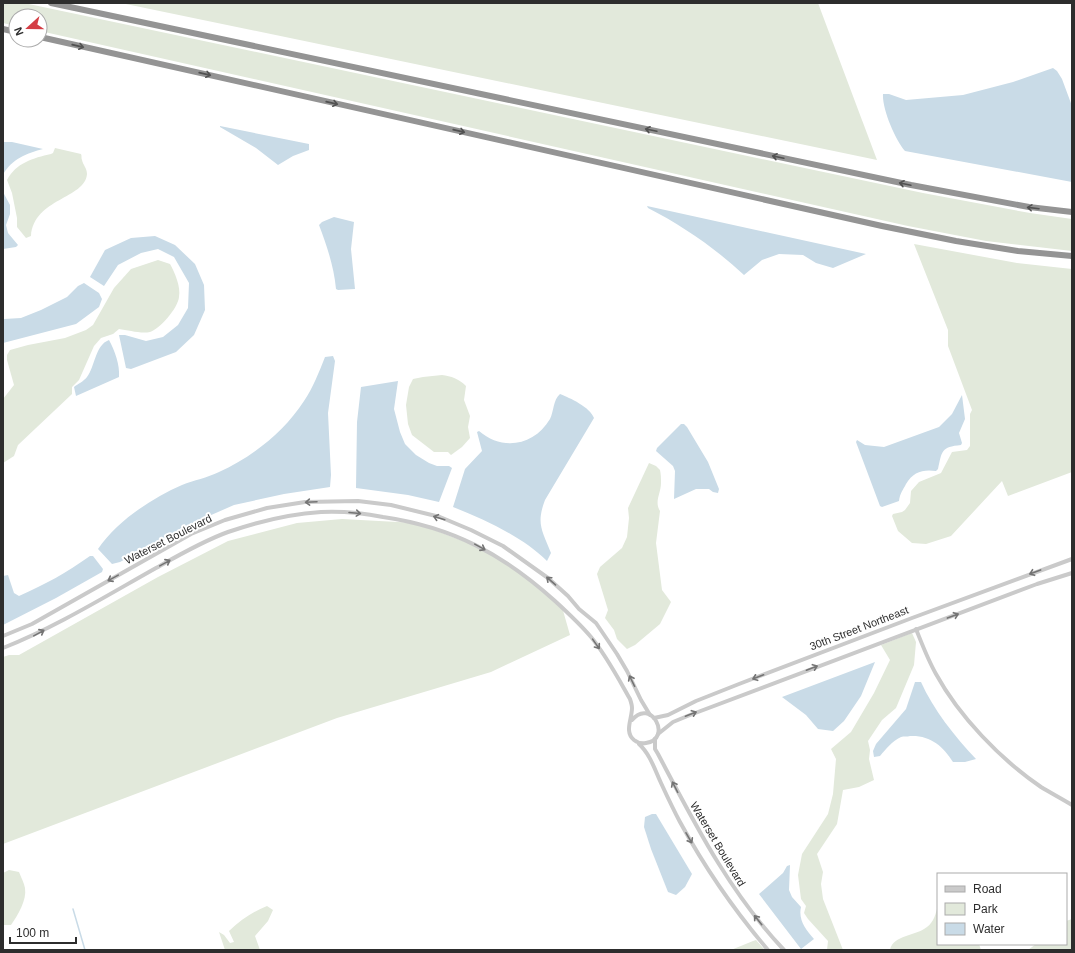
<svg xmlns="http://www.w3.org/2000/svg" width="1075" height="953" font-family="Helvetica,sans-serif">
<rect width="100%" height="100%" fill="#fff"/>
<g fill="#e2e9db">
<polygon points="3,3 24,3 923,193 1030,213 1072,219 1072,251 986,241 908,226 40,31 40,16 16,16 16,26 3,23"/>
<polygon points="121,3 818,3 877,160"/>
<path d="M55 148 81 154C82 156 81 158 82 160 83 165 87 168 87 174 85 199 34 198 31 236L26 238 17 227V218L12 193 7 180C16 163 33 158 51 154L53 153Z"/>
<polygon points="914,244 1017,263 1072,269 1072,472 1008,496 1002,481 951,536 926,544 912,543 898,531 892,516 893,514 902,512 905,510 910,503 911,491 919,482 941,473 952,452 967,450 970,446 970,414 972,410 948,346 948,330"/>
<path d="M158 260 170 264C175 273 181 287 179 297 178 308 160 329 150 332 141 334 128 330 119 329L113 334 101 338 94 346 79 380 72 387V394L18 445 14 456 3 463V399L14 385 7 360V355L10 350 28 345 65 338 86 330 93 325 114 288 131 269Z"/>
<path d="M442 375C451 376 459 379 466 386L464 400 470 416 468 427 470 438 462 447 451 455 448 452H434L412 435 408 424 406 405 409 387 413 379 423 377Z"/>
<path d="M649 463 656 466 660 470C661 474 661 479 661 483 661 493 654 502 660 511L656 543 662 590 671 602 660 624 635 645 627 649 617 639 614 630 605 618 608 610 597 574 600 567 622 548 627 537 629 518 628 508Z"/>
<polygon points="342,519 416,523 481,548 530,579 562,607 570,635 491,672 337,718 3,844 3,657 9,655 19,655 158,577 228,541 297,523"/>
<polygon points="912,633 916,642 914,665 896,708 882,720 868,741 870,750 869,759 874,780 859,787 843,790 837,824 817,854 823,872 821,884 823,899 843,950 827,950 828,941 808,919 804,913 806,906 801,899 798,875 802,854 828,814 833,794 836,759 831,749 851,732 874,693 890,660 881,645"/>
<path d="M9 870 19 872C21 877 24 883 25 888 27 900 18 915 11 925H3V873Z"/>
<path d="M938 905V944H979L981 950H890C893 935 916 936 927 927 934 922 936 913 938 905Z"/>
<path d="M267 906 273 910 268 921 255 936 260 950H225L219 932 224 935 230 943 234 942 229 931C241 920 252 912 267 906Z"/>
<polygon points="1072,919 1072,950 1028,950 1036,944 1066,944 1066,921"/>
<polygon points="756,940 765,950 731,950 753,941"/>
</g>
<g fill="#c9dbe7">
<path d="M1053 68 1057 71 1062 79 1072 106V182L905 151C895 139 882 109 883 94H889L906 100 963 95 1013 82Z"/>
<polygon points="220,126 309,144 309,150 293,156 278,165 256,148 220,127"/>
<path d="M3 142H12L43 149C28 153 11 159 3 175Z"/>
<polygon points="3,192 10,205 10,214 6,225 8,233 18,245 16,247 3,249"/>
<path d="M647 206 866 254 833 268 816 263 803 255 779 254 762 260 744 275C715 248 683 226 648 208Z"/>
<path d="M334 217 354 222 351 249 355 289 338 290 336 289C334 267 327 246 319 225L322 222Z"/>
<polygon points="155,236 175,245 195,264 204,285 205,310 194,335 176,352 131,369 126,368 119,335 125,335 146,341 163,337 178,325 188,308 189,283 174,257 158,249 141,253 118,265 104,286 90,277 105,250 131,238"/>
<polygon points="84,283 99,293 102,299 99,307 76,324 3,343 3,322 4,319 21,318 41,310 67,297 78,286"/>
<path d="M109 340C115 351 120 365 119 377L76 396 74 387C78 384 84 381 87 377 95 367 95 345 109 340Z"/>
<path d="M333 356 335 361 328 413 331 475 330 487 284 494 234 505 193 523 120 562 112 564 98 549C117 521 152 498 182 485 194 480 207 478 219 472 252 457 284 432 304 401 313 388 319 372 325 357Z"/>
<polygon points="398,381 394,409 400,432 405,444 416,455 429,463 437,466 449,466 452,468 439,502 408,495 356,488 357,422 361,387"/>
<path d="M560 394C570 398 590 407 594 418L545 500C536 524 542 530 551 553L547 561C523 537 484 519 453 507L465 469 482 451 477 432 479 431C502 451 534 446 550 419 554 411 553 400 560 394Z"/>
<path d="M962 395 965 419 959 433 962 443 961 445C941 447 942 451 938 469L936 471C923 469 913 472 906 484 903 490 900 493 899 501L882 507 880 506 856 442 857 440 865 445 884 447 939 427 952 414Z"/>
<polygon points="681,424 684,424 687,427 708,462 719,489 718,493 713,492 709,489 696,489 674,499 675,471 673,466 656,451 657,448"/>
<path d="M90 556H93L103 569 102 572 56 598 3 625V576L8 575 14 593 19 596C46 584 66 573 90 556Z"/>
<polygon points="875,662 861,696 844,721 833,731 818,729 806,715 782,697"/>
<path d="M915 682H921C933 709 955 737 976 759L965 762H953C943 746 930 735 910 736 907 737 904 736 901 737 892 741 886 749 880 756L874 757 873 751 876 744 906 709Z"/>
<polygon points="652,814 656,814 692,874 685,887 676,895 668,892 651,849 644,827 645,817"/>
<path d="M790 865 789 890 792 897 801 907C798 920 806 930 814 939L801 949 759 894 783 873 787 866Z"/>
</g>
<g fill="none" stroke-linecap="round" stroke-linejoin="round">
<polyline stroke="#c9dbe7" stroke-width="1.5" points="73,909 85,950"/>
<g stroke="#cacaca" stroke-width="4">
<path d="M916 629C922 644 928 660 936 674 959 716 1000 759 1041 787 1051 793 1062 799 1072 805"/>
<polyline points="3,636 32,624 191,534 225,520 267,508 305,502 358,501 391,505 440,517 471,530 503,546 548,578 568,596 579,609 596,623 617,654 627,671 641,700 650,715"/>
<path d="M3 648C56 627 106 596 156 568 179 555 203 541 228 532 257 522 290 514 321 512 342 511 363 513 383 517 452 527 503 554 555 601 567 612 580 624 591 637 606 655 618 678 630 699 631 702 632 705 632 708 632 719 624 732 634 740 638 743 642 744 646 743 673 739 651 697 632 720"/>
<polyline points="654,718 668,715 696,701 739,684 912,618 1072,559"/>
<polyline points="658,734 673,722 690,715 1037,584 1072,573"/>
<path d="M655 739V749L658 754C695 824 729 892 784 950"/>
<path d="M639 744C650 754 655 770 661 783 667 796 673 809 680 822 705 868 734 910 768 950"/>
</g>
<g stroke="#949494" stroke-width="6">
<polyline points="51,3 911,185 1029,207 1072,212"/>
<polyline points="3,29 16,32"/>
<polyline points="40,37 882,226 956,241 1018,251 1072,256"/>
</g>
</g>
<defs><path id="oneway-shaft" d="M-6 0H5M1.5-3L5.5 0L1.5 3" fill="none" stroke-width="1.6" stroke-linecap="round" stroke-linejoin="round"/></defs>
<g stroke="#515151">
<use href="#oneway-shaft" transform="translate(78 46) rotate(13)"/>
<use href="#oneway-shaft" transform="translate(205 74) rotate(13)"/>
<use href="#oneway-shaft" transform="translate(332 103) rotate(13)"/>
<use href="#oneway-shaft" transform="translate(651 130) rotate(-168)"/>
<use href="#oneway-shaft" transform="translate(459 131) rotate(13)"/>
<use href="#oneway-shaft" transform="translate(778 157) rotate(-168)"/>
<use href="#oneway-shaft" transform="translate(905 184) rotate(-168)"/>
<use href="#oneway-shaft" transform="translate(1033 208) rotate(-173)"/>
</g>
<g stroke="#747474">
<use href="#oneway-shaft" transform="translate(311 502) rotate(177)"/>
<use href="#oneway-shaft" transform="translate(355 513) rotate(5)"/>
<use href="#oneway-shaft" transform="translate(439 518) rotate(-163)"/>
<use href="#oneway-shaft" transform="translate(480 547) rotate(29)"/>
<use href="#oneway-shaft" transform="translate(165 563) rotate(-29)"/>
<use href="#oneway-shaft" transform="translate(1035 572) rotate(160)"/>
<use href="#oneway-shaft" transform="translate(113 578) rotate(151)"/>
<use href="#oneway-shaft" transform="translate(551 581) rotate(-139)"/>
<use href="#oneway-shaft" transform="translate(953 616) rotate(-20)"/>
<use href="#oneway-shaft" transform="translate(39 633) rotate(-29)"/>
<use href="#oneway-shaft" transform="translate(596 644) rotate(55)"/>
<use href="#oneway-shaft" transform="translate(812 668) rotate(-21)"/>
<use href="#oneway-shaft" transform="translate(758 677) rotate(159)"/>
<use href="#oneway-shaft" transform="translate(632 681) rotate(-116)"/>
<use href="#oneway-shaft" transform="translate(691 714) rotate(-21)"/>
<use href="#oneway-shaft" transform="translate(675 787) rotate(-117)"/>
<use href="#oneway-shaft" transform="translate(689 838) rotate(60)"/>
<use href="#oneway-shaft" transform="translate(758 920) rotate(-129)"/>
</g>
<g text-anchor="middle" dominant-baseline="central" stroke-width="4" stroke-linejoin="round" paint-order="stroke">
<g font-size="11" fill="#2d2d2d" stroke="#fff">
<text transform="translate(168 539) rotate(-27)">Waterset Boulevard</text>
<text transform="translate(859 628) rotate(-21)">30th Street Northeast</text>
<text transform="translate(718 844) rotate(59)">Waterset Boulevard</text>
</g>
</g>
<rect width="1075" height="953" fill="none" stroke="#2d2d2d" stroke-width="8"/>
<rect x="937" y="873" width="130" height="72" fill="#ffffff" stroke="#ababab"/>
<rect x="945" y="886" width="20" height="6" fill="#cacaca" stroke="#ababab"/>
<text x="973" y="893" font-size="12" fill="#2d2d2d">Road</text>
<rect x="945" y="903" width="20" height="12" fill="#e2e9db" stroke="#ababab"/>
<text x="973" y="913" font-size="12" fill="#2d2d2d">Park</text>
<rect x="945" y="923" width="20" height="12" fill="#c9dbe7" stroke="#ababab"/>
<text x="973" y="933" font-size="12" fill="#2d2d2d">Water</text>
<g transform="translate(28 28) rotate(249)"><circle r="19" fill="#ffffff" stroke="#ababab"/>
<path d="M0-3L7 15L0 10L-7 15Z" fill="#d43e45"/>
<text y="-6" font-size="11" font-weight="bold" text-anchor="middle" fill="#2d2d2d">N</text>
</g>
<path d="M10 937v6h66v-6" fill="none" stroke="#2d2d2d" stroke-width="2"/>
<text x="16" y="937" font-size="12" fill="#2d2d2d" stroke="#ffffff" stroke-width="3" paint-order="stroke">100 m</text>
</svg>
